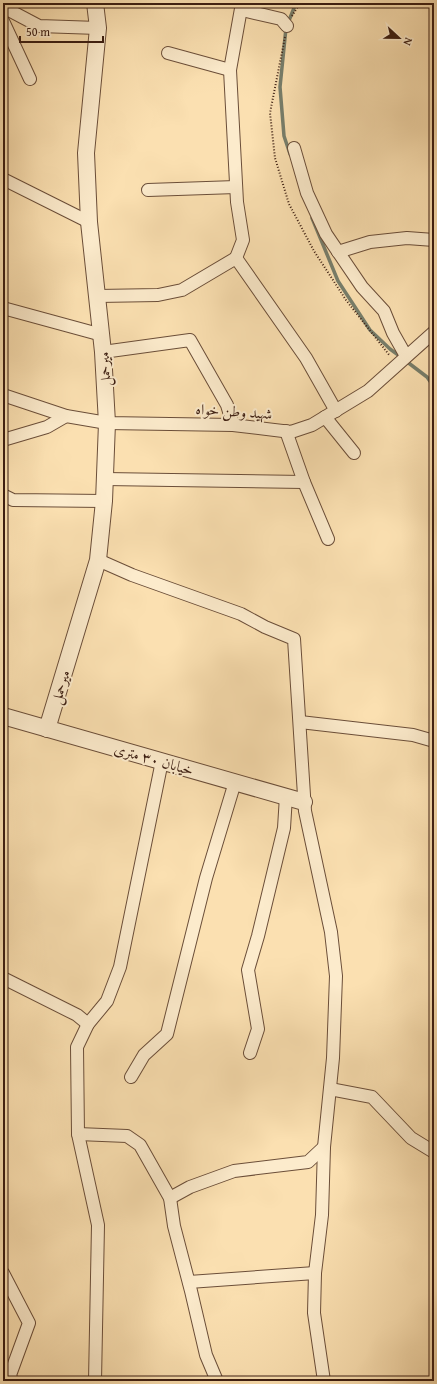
<svg xmlns="http://www.w3.org/2000/svg" width="437" height="1384" font-family="'Gentium Book Plus',Amiri,serif">
<rect width="100%" height="100%" fill="#fbe0b1"/>
<filter id="stains"><feTurbulence type="fractalNoise" baseFrequency=".005" numOctaves="4"/><feColorMatrix values="0 0 0 0 .2 0 0 0 0 .09 0 0 0 0 .02 0 0 0 .5 -.17"/></filter>
<radialGradient id="worn" r=".72"><stop offset=".6" stop-color="#630" stop-opacity="0"/><stop offset="1" stop-color="#630" stop-opacity=".3"/></radialGradient>
<g fill="none" stroke-linecap="round" stroke-linejoin="round">
<g stroke="#777e6b" stroke-width="3.5">
<polyline points="290,154 284,136 280,87 286,28 296,3"/>
<polyline points="312,218 338,281 370,330 390,349 401,357"/>
<polyline points="406,361 427,377 434,387"/>
</g>
<defs>
<g id="minor">
<polyline points="3,7 39,26 98,28"/>
<polyline points="242,10 281,19 287,26"/>
<polyline points="3,21 30,79"/>
<polyline points="168,53 230,70"/>
<polyline points="294,148 307,193 326,234 362,287 384,311 393,333 406,356"/>
<polyline points="3,179 89,222"/>
<polyline points="148,190 236,187"/>
<polyline points="338,252 370,242 407,238 434,240"/>
<polyline points="236,258 243,240 237,202 230,70 242,3"/>
<polyline points="98,296 158,295 182,290 236,258 306,358 336,411"/>
<polyline points="3,308 102,335"/>
<polyline points="103,352 190,340 227,405 233,425"/>
<polyline points="3,395 66,416 107,423 233,425 291,432 312,425 368,391 434,332"/>
<polyline points="325,417 354,453"/>
<polyline points="286,431 304,482 328,539"/>
<polyline points="3,440 47,427 66,416"/>
<polyline points="105,479 304,482"/>
<polyline points="3,495 13,500 104,501"/>
<polyline points="98,560 132,575 241,614 265,627 294,639 305,811 331,932 336,976 333,1058 324,1147 322,1215 315,1273 314,1313 324,1381"/>
<polyline points="300,722 413,735 434,741"/>
<polyline points="3,978 77,1015 88,1024"/>
<polyline points="250,1053 258,1029 248,970 258,936 284,828 286,796"/>
<polyline points="131,1077 144,1055 167,1034 206,878 235,782"/>
<polyline points="330,1089 372,1097 411,1138 434,1152"/>
<polyline points="78,1134 127,1136 140,1145 170,1198 174,1226 191,1291 206,1355 217,1381"/>
<polyline points="170,1198 190,1187 234,1171 308,1162 324,1147"/>
<polyline points="3,1273 29,1323 10,1375 12,1381"/>
<polyline points="189,1282 315,1273"/>
<polyline points="95,1381 98,1225 78,1134 77,1047 88,1024 107,1001 120,967 162,761"/>
</g>
<g id="tertiary">
<polyline points="3,716 304,802"/>
<polyline points="47,729 98,560 104,501 107,423 103,352 89,222 86,153 98,28 95,3"/>
</g>
</defs>
<use href="#minor" stroke="#6b4e39" stroke-width="14"/>
<use href="#tertiary" stroke="#6b4e39" stroke-width="18"/>
<g stroke="#3b1d11" stroke-width="2" stroke-dasharray="1 2" stroke-linecap="butt">
<polyline points="292,16 300,3"/>
<polyline points="285,37 270,113 275,158 289,204 314,251 346,300 390,356"/>
</g>
<use href="#minor" stroke="#fcebcc" stroke-width="12"/>
<use href="#tertiary" stroke="#fcebcc" stroke-width="16"/>
</g>
<g text-anchor="middle" dominant-baseline="central" stroke-width="4" stroke-linejoin="round" paint-order="stroke">
<g font-size="15" fill="#3b1d11" stroke="#fcebcc">
<text transform="translate(104 369) rotate(-93)">میرحمل</text>
<text transform="translate(234 411) rotate(4)">شهید وطن خواه</text>
<text transform="translate(60 687) rotate(-73)">میرحمل</text>
<text transform="translate(154 759) rotate(16)">خیابان ۳۰ متری</text>
</g>
</g>
<rect width="437" height="1384" fill="none" stroke="#fbe0b1" stroke-width="16"/>
<rect x="4" y="4" width="429" height="1376" fill="none" stroke="#3b1d11" stroke-width="2"/>
<rect x="8" y="8" width="421" height="1368" fill="none" stroke="#3b1d11"/>
<g transform="translate(399 38) rotate(112)" stroke="#fcebcc" stroke-width="3" paint-order="stroke">
<path d="M0-3L7 15L0 10L-7 15Z" fill="#3b1d11"/>
<text y="-6" font-size="11" font-weight="bold" text-anchor="middle" fill="#3b1d11">N</text>
</g>
<path d="M20 36v6h83v-6" fill="none" stroke="#3b1d11" stroke-width="2"/>
<text x="26" y="36" font-size="12" fill="#3b1d11" stroke="#fcebcc" stroke-width="3" paint-order="stroke">50 m</text>
<rect width="100%" height="100%" filter="url(#stains)"/>
<rect width="100%" height="100%" fill="url(#worn)"/>
</svg>
